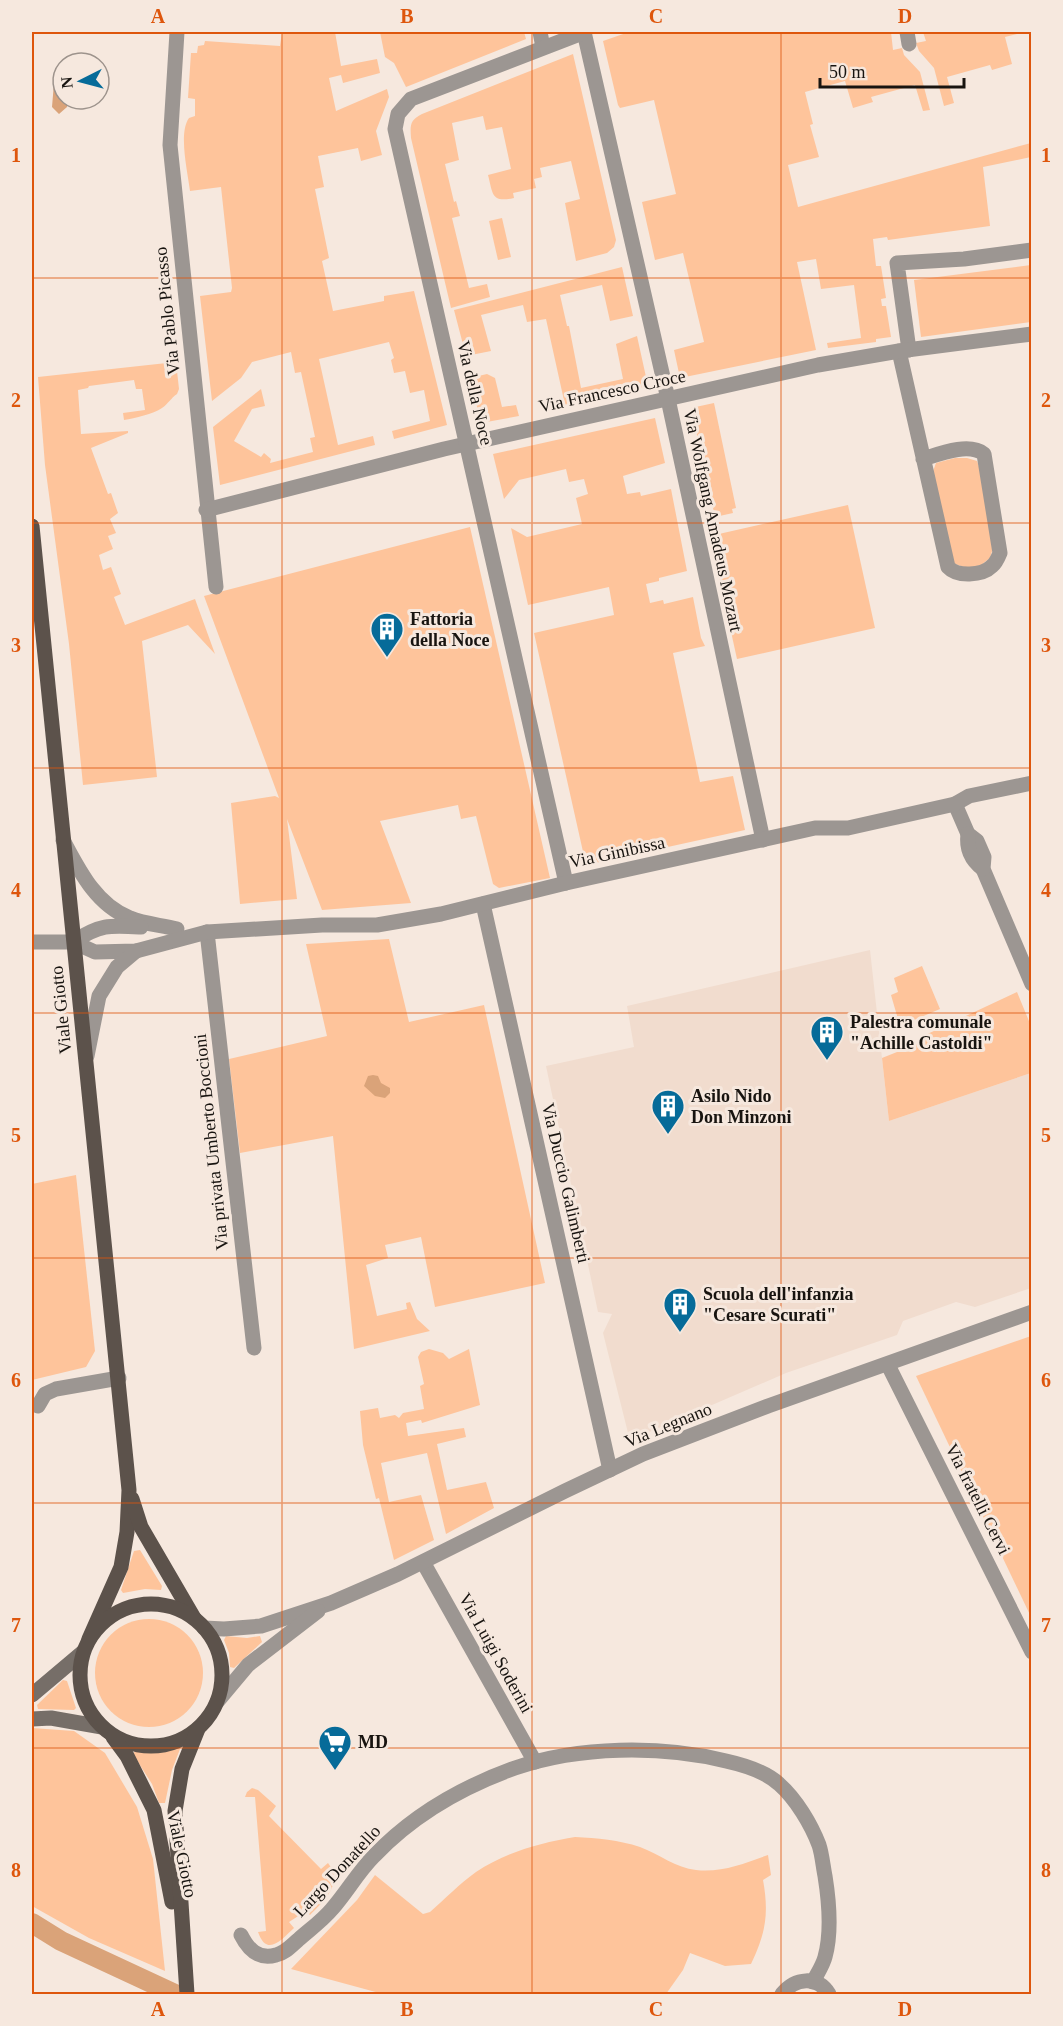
<svg xmlns="http://www.w3.org/2000/svg" width="1063" height="2026" font-family="'Times New Roman',serif">
<rect width="100%" height="100%" fill="#f6e8de"/>
<polygon fill="#f1dcce" points="870,950 889,1121 1031,1073 1031,1288 975,1307 956,1302 903,1321 897,1335 786,1373 638,1437 628,1433 603,1333 612,1314 598,1312 546,1066 634,1047 627,1006"/>
<g fill="#fec49b">
<path d="M282 32H335L341 66 377 59 380 73 343 83 341 75 329 78 336 111 387 89 389 97 376 131 382 155 361 161 358 148 318 156 324 187 315 189 329 258 322 261 333 311 384 301V296L414 291 447 425 394 439 392 431 430 421 424 390 410 393 405 371 394 373 391 360 394 358 389 342 319 359 338 445 373 436 375 445 220 485 213 427 261 389 265 406 252 409 234 441 261 457 264 453 271 459 270 463 313 452 310 438 315 437 301 372 295 373 291 352 252 362 241 378 212 401 200 296 231 292 232 288 221 187 190 191C188 173 178 133 189 118L195 116V99L188 98 191 53H197L198 46 204 45 205 41 280 46Z"/>
<polygon points="380,32 524,32 526,39 406,87 394,63 385,57"/>
<polygon points="629,32 891,32 893,50 902,48 904,55 920,72 930,110 923,111 915,85 871,97 873,102 853,108 845,81 805,92 813,124 810,125 819,157 788,165 798,207 1031,143 1031,157 983,167 990,226 888,240 887,237 873,239 876,266 881,266 886,298 881,299 882,306 886,306 891,337 876,339 876,342 828,348 827,343 861,338 854,285 821,289 816,259 797,262 816,350 680,378 674,350 704,342 683,253 655,260 642,202 676,194 654,100 620,108 618,105 603,41"/>
<polygon points="923,32 1025,32 1005,37 1012,64 992,70 990,65 947,77 954,103 944,106 934,68 919,51 916,43 926,41"/>
<path d="M573 54 616 240 614 247 607 253 576 261 565 203 580 199 571 161 540 168 542 177 534 179 536 188 513 193 514 198C491 203 493 194 488 175L511 169 502 127 486 130 483 116 452 123 459 160 445 164 454 202 456 201 460 216 452 218 469 288 487 284 490 297 451 308 411 138C410 125 410 120 422 114Z"/>
<polygon points="502,218 511,257 498,260 489,221"/>
<polygon points="1031,265 1031,322 921,337 914,280"/>
<polygon points="622,267 633,316 610,321 602,285 560,295 567,326 569,326 581,388 623,379 616,344 637,336 648,386 565,405 546,319 527,322 523,305 481,315 491,351 466,356 454,310"/>
<path d="M176 362 179 389 177 394C171 398 168 404 162 408 153 414 135 418 124 420L123 413 145 410 142 389H136L134 380 89 386 88 388 78 390 81 434 128 431V433L91 448 108 494 111 493 118 513 110 519 116 533 108 536 113 549 99 555 103 570 111 567 121 594 114 597 125 625 195 599 215 654 188 625 142 641 157 777 83 785 69 644 45 465 38 377Z"/>
<polygon points="487,374 495,378 502,407 516,405 519,416 481,423 470,378"/>
<polygon points="714,403 736,508 732,509 733,513 715,517 691,408"/>
<polygon points="655,418 665,463 623,476 627,494 640,492 641,496 671,489 687,571 659,578 659,581 646,584 650,603 663,600 664,604 693,597 701,638 705,646 673,653 700,782 733,776 745,830 586,865 534,633 614,615 609,587 528,605 511,528 527,537 582,524 576,498 588,494 584,479 569,482 566,469 519,480 504,499 493,454"/>
<polygon points="955,458 967,458 977,461 983,478 993,548 990,558 981,565 969,569 950,562 932,474 936,463"/>
<polygon points="848,505 875,628 737,659 710,536"/>
<polygon points="470,527 550,878 499,888 493,884 476,816 461,819 458,805 380,821 411,903 322,910 287,819 297,899 240,904 231,803 275,796 279,798 204,596"/>
<polygon points="389,939 409,1022 484,1005 545,1283 435,1307 421,1237 385,1245 388,1258 366,1265 377,1316 407,1309 406,1303 410,1302 417,1319 430,1331 354,1349 333,1136 240,1153 229,1059 327,1036 306,944"/>
<polygon points="922,966 940,1009 900,1026 891,995 898,992 894,978"/>
<polygon points="1017,992 1031,1026 1031,1073 889,1121 882,1058 922,1042 921,1037"/>
<polygon points="76,1175 95,1351 86,1367 32,1380 32,1184"/>
<polygon points="1031,1336 1032,1336 1031,1617 916,1376"/>
<polygon points="429,1349 443,1353 449,1359 469,1349 480,1405 422,1423 421,1420 406,1423 408,1436 464,1428 466,1437 437,1444 447,1490 486,1482 494,1508 446,1534 427,1453 381,1463 389,1502 421,1495 434,1540 394,1560 379,1498 376,1499 363,1445 360,1411 378,1408 380,1418 395,1415 399,1418 403,1413 424,1409 420,1386 424,1384 418,1357 421,1352"/>
<polygon points="140,1550 162,1586 161,1590 145,1589 123,1593 121,1590 134,1551"/>
<circle cx="149" cy="1673" r="54"/>
<polygon points="226,1636 247,1638 260,1636 262,1642 234,1668 230,1667 229,1653 224,1640"/>
<polygon points="63,1680 67,1681 76,1708 74,1710 38,1709 37,1705"/>
<polygon points="32,1728 74,1731 105,1753 137,1807 153,1859 165,1971 89,1938 32,1906"/>
<polygon points="179,1747 180,1749 172,1770 165,1803 159,1803 152,1784 133,1754 135,1751 151,1753"/>
<path d="M252 1788 258 1790 276 1806 269 1816 321 1869 328 1863C344 1883 324 1901 310 1915L306 1911 289 1922 294 1928C282 1939 267 1958 258 1932L266 1931 255 1797H245L247 1792Z"/>
<path d="M575 1837C597 1838 619 1840 640 1847 659 1854 676 1868 696 1870 722 1873 745 1863 768 1855L771 1875 763 1880C769 1913 766 1933 751 1964L725 1966 690 1953 683 1970 666 1994H383L291 1969 357 1900 375 1875 423 1914 430 1912C445 1899 459 1884 476 1872 506 1852 540 1843 575 1837Z"/>
</g>
<g fill="#daa379">
<polygon points="54,83 63,83 63,99 67,99 67,107 59,114 52,107"/>
<polygon points="373,1075 378,1076 381,1083 390,1088 390,1093 385,1098 375,1096 364,1086 368,1076"/>
</g>
<g fill="none" stroke-linecap="round" stroke-linejoin="round">
<polyline stroke="#daa379" stroke-width="20" points="32,1923 61,1941 175,1994"/>
<g stroke="#9c9692" stroke-width="15">
<polyline points="177,32 170,145 216,587"/>
<polyline points="540,32 543,47"/>
<polyline points="584,32 668,399 763,840"/>
<polyline points="907,32 909,44"/>
<polyline points="909,350 897,263 964,259 1032,250"/>
<path d="M899 351 948 567C957 577 982 576 992 566 996 563 998 558 1000 553L984 454C969 442 939 454 923 459"/>
<polyline points="206,510 444,449 818,365 899,351 1032,334"/>
<polyline points="955,804 968,834 977,841 984,857 983,869 1032,984"/>
<path d="M968 834C966 849 971 860 983 869"/>
<path d="M63 840C79 870 96 905 130 918 144 924 162 925 177 929"/>
<polyline points="566,883 395,129 398,114 411,99 585,32"/>
<polyline points="483,904 610,1470"/>
<polyline points="207,932 254,1348"/>
<polyline points="32,942 73,942 95,952 136,951 207,932 322,925 377,925 441,914 566,883 815,828 848,828 955,804 969,796 1032,783"/>
<path d="M73 942C100 924 110 925 141 927"/>
<polyline points="87,1056 99,996 117,967 136,951"/>
<polyline points="888,1365 1032,1652"/>
<polyline points="38,1406 45,1394 56,1389 119,1378"/>
<polyline points="423,1562 535,1762"/>
<polyline points="204,1628 224,1629 261,1626 331,1603 398,1574 565,1491 643,1454 768,1406 1032,1312"/>
<polyline points="217,1702 248,1665 318,1611"/>
<path d="M241 1935C248 1949 258 1960 276 1955 285 1953 291 1946 298 1940 309 1930 322 1921 332 1909 347 1892 358 1872 374 1856 413 1815 462 1787 515 1768 579 1746 660 1745 726 1761 744 1765 765 1771 779 1784 796 1799 811 1824 819 1845 822 1854 823 1866 825 1876 829 1901 832 1932 825 1957 823 1965 817 1974 813 1982"/>
<path d="M782 1994C795 1978 817 1975 829 1994"/>
</g>
<g stroke="#766e68" stroke-width="15">
<polyline points="32,1695 83,1652"/>
<polyline points="32,1719 51,1718 102,1727"/>
</g>
<g stroke="#5c524b" stroke-width="15">
<polyline points="32,526 129,1490 127,1532 121,1567 89,1639"/>
<polyline points="132,1499 141,1527 194,1618"/>
<circle cx="151" cy="1675" r="71"/>
<polyline points="113,1737 127,1756 154,1810 172,1902"/>
<polyline points="187,1994 175,1811 182,1769 198,1729"/>
</g>
</g>
<path fill="none" stroke="#de560c" stroke-width="1.5" stroke-opacity="0.55" d="M282 32V1994M532 32V1994M781 32V1994M32 278H1032M32 523H1032M32 768H1032M32 1013H1032M32 1258H1032M32 1503H1032M32 1748H1032"/>
<defs>
<symbol id="building-pin" viewBox="-11 -11 22 30"><path d="M0 17L-7.5 6A9.5 9.5 0 1 1 7.5 6Z" fill="#066b99" stroke="#f6e8de"/><path d="M-4-6H4V6H1V3H-1V6H-4ZM-2.5-4.3h1.7v1.8h-1.7ZM.8-4.3h1.7v1.8H.8ZM-2.5-1h1.7V.8h-1.7ZM.8-1h1.7V.8H.8Z" fill="#fff"/></symbol>
<symbol id="supermarket-pin" viewBox="-11 -11 22 30"><path d="M0 17L-7.5 6A9.5 9.5 0 1 1 7.5 6Z" fill="#066b99" stroke="#f6e8de"/><path d="M-6-5.5h2.5l.6 2H6L4.5 2H-2.5L-4.4-4H-6ZM-1.5 3.2a1.3 1.3 0 1 0 .1 0ZM3 3.2a1.3 1.3 0 1 0 .1 0Z" fill="#fff"/></symbol>
</defs>
<g fill-rule="evenodd">
<use href="#building-pin" x="368" y="610" width="38" height="52"/>
<use href="#building-pin" x="808" y="1013" width="38" height="52"/>
<use href="#building-pin" x="649" y="1087" width="38" height="52"/>
<use href="#building-pin" x="661" y="1285" width="38" height="52"/>
<use href="#supermarket-pin" x="316" y="1723" width="38" height="52"/>
</g>
<g text-anchor="middle" dominant-baseline="central" stroke-width="6" stroke-linejoin="round" paint-order="stroke">
<g font-size="18" fill="#181410" stroke="#f6e8de">
<text transform="translate(167 311) rotate(-96)">Via Pablo Picasso</text>
<text transform="translate(612 391) rotate(-12)">Via Francesco Croce</text>
<text transform="translate(475 393) rotate(77)">Via della Noce</text>
<text transform="translate(713 520) rotate(78)">Via Wolfgang Amadeus Mozart</text>
<text transform="translate(617 852) rotate(-12)">Via Ginibissa</text>
<text transform="translate(61 1010) rotate(-96)">Viale Giotto</text>
<text transform="translate(211 1142) rotate(-96)">Via privata Umberto Boccioni</text>
<text transform="translate(566 1183) rotate(77)">Via Duccio Galimberti</text>
<text transform="translate(668 1425) rotate(-22)">Via Legnano</text>
<text transform="translate(978 1499) rotate(63)">Via fratelli Cervi</text>
<text transform="translate(496 1653) rotate(61)">Via Luigi Soderini</text>
<text transform="translate(182 1854) rotate(78)">Viale Giotto</text>
<text transform="translate(337 1871) rotate(-47)">Largo Donatello</text>
</g>
<g font-size="18" font-weight="bold" fill="#181410" stroke="#f6e8de" text-anchor="start">
<text x="410" y="619">Fattoria<tspan x="410" dy="21">della Noce</tspan></text>
<text x="850" y="1022">Palestra comunale<tspan x="850" dy="21">"Achille Castoldi"</tspan></text>
<text x="691" y="1096">Asilo Nido<tspan x="691" dy="21">Don Minzoni</tspan></text>
<text x="703" y="1294">Scuola dell'infanzia<tspan x="703" dy="21">"Cesare Scurati"</tspan></text>
<text x="358" y="1742">MD</text>
</g>
</g>
<rect width="1063" height="2026" fill="none" stroke="#f6e8de" stroke-width="66"/>
<g transform="translate(81 81) rotate(264)"><circle r="28" fill="#f6e8de" stroke="#9d938c" stroke-width="1.5"/>
<path d="M0-4.5L10 22L0 15L-10 22Z" fill="#066b99"/>
<text y="-9" font-size="16" font-weight="bold" text-anchor="middle" fill="#181410">N</text>
</g>
<path d="M820 78v9h144v-9" fill="none" stroke="#181410" stroke-width="3"/>
<text x="829" y="78" font-size="18" fill="#181410" stroke="#f6e8de" stroke-width="4.5" paint-order="stroke">50 m</text>
<rect x="33" y="33" width="997" height="1960" fill="none" stroke="#de560c" stroke-width="2"/>
<g font-size="20" text-anchor="middle" font-weight="bold" fill="#de560c">
<text x="158" y="23">A</text>
<text x="407" y="23">B</text>
<text x="656" y="23">C</text>
<text x="905" y="23">D</text>
<text x="16" y="162">1</text>
<text x="1046" y="162">1</text>
<text x="16" y="407">2</text>
<text x="1046" y="407">2</text>
<text x="16" y="652">3</text>
<text x="1046" y="652">3</text>
<text x="16" y="897">4</text>
<text x="1046" y="897">4</text>
<text x="16" y="1142">5</text>
<text x="1046" y="1142">5</text>
<text x="16" y="1387">6</text>
<text x="1046" y="1387">6</text>
<text x="16" y="1632">7</text>
<text x="1046" y="1632">7</text>
<text x="16" y="1877">8</text>
<text x="1046" y="1877">8</text>
<text x="158" y="2016">A</text>
<text x="407" y="2016">B</text>
<text x="656" y="2016">C</text>
<text x="905" y="2016">D</text>
</g>
</svg>
